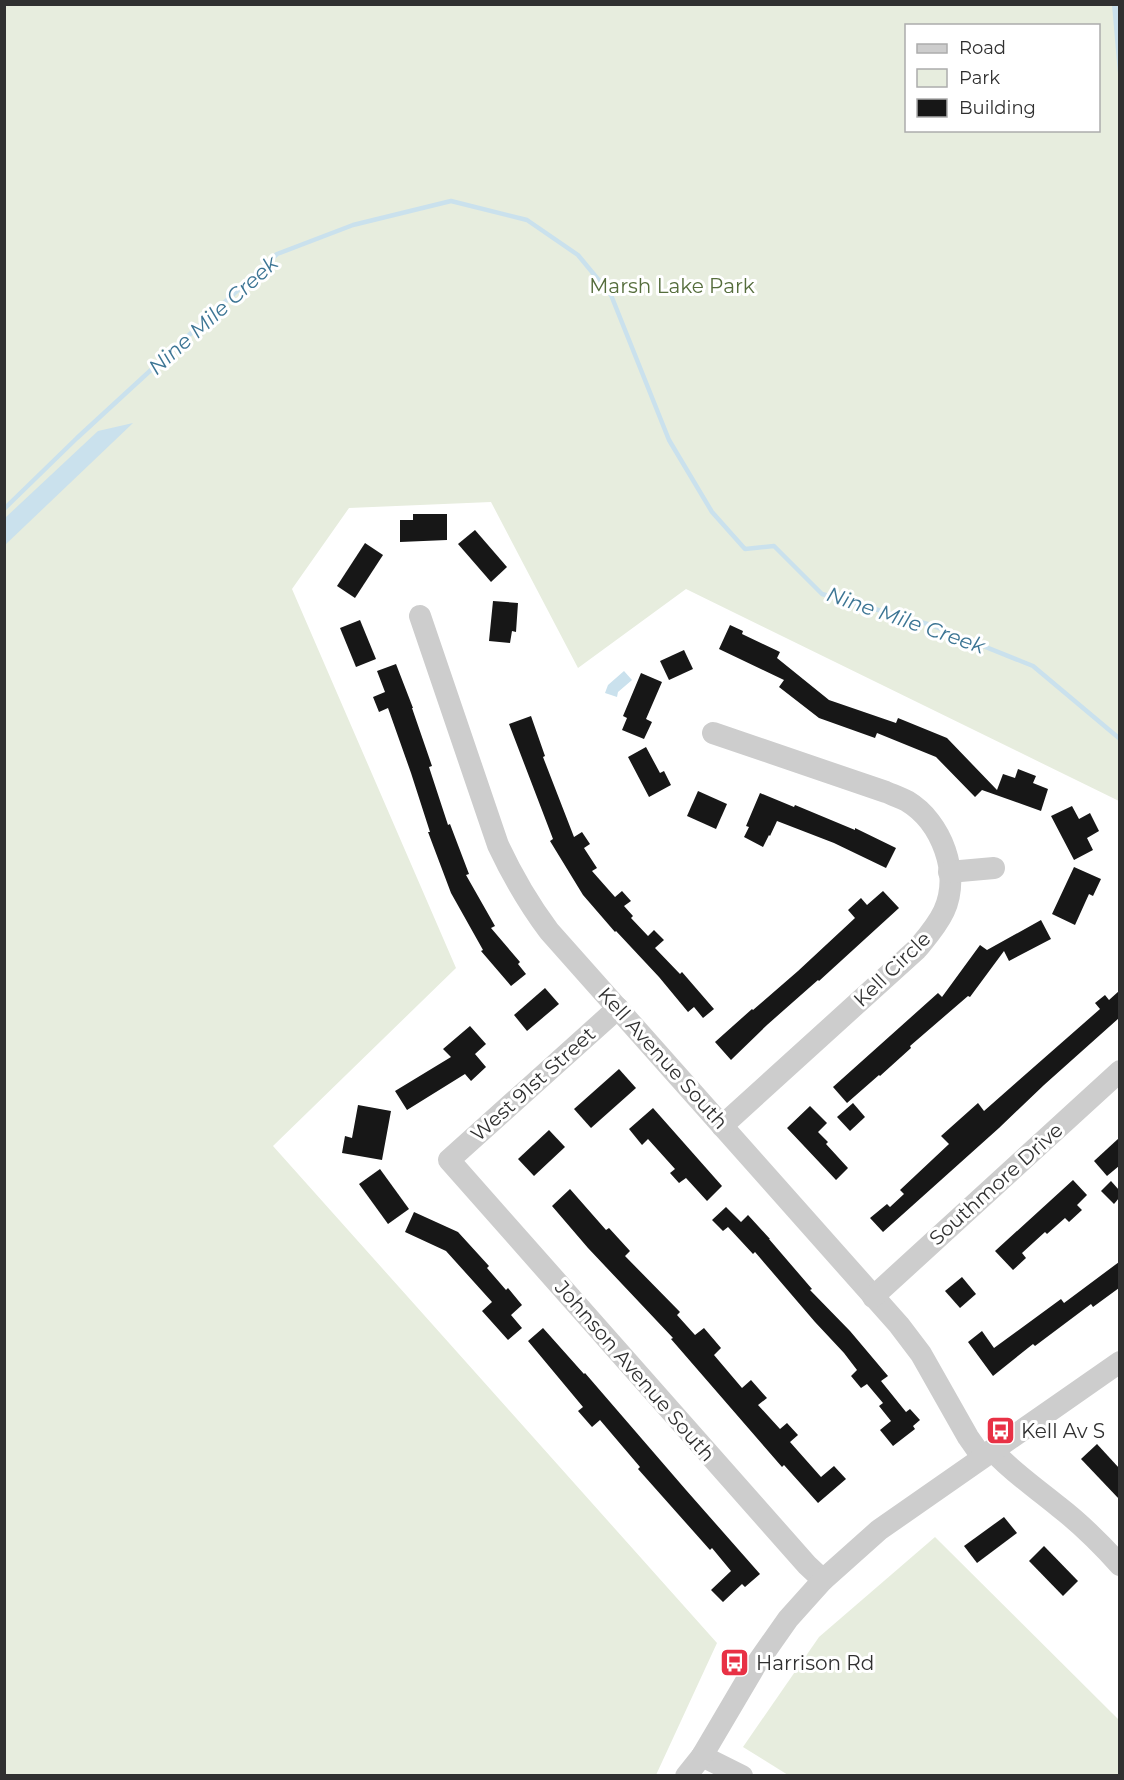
<svg xmlns="http://www.w3.org/2000/svg" width="1124" height="1780" font-family="Montserrat,sans-serif">
<rect width="100%" height="100%" fill="#fff"/>
<g fill="#e7edde" fill-rule="evenodd">
<path d="M5 5H1119V801L686 589 578 668 491 502 349 508 292 589 456 968 273 1146 717 1643 656 1775 5 1776ZM906 26H1098V130H906Z"/>
<polygon points="935,1537 1119,1720 1119,1775 788,1775 743,1747 819,1637"/>
</g>
<g fill="#cae1ed">
<polygon points="1112,5 1119,5 1119,77 1118,74"/>
<polygon points="133,423 5,545 5,518 98,431"/>
<polygon points="624,671 632,680 618,692 617,697 605,693 608,685"/>
</g>
<g fill="none" stroke-linecap="round" stroke-linejoin="round">
<polyline stroke="#cae1ed" stroke-width="4.5" points="4,509 77,438 277,254 353,225 451,201 527,220 578,255 611,295 669,440 712,512 745,549 774,546 822,594 931,625 1033,666 1120,739"/>
</g>
<g fill="#171717">
<polygon points="413,514 447,514 447,540 400,542 400,520 413,520"/>
<polygon points="475,530 507,567 491,582 458,544"/>
<polygon points="365,543 383,555 355,598 337,586"/>
<polygon points="493,601 518,603 516,632 512,631 510,643 489,641"/>
<polygon points="360,620 376,659 356,667 340,628"/>
<polygon points="730,625 743,631 742,634 780,652 777,658 829,700 896,723 898,718 947,738 997,790 1003,774 1015,778 1018,769 1036,776 1033,783 1048,789 1041,811 982,790 975,797 936,757 877,733 875,738 819,718 779,687 784,680 719,649"/>
<polygon points="684,650 693,669 669,680 660,661"/>
<polygon points="396,664 413,708 412,708 432,766 429,767 448,825 450,824 469,874 466,875 495,926 491,928 520,962 518,964 526,974 511,986 481,951 483,950 451,893 428,832 430,832 411,773 388,708 379,712 373,697 385,692 377,671"/>
<polygon points="641,673 662,682 646,719 652,722 644,739 622,730 627,718 623,716"/>
<polygon points="531,716 545,756 543,757 574,837 582,832 590,844 584,848 597,868 592,871 615,897 622,891 631,901 624,906 633,916 631,918 648,936 654,930 664,940 655,948 680,974 682,972 714,1009 703,1018 694,1007 688,1012 659,977 616,931 615,932 583,895 550,841 553,839 509,724"/>
<polygon points="646,747 660,773 664,771 671,785 649,797 628,757"/>
<polygon points="698,791 727,804 716,829 687,816"/>
<polygon points="760,793 794,807 795,805 855,830 855,828 896,848 886,868 834,843 777,821 770,836 769,835 763,847 744,837 749,827 746,826"/>
<polygon points="1072,806 1079,819 1090,813 1099,831 1087,838 1093,850 1074,860 1051,816"/>
<polygon points="1074,867 1101,879 1093,896 1089,894 1075,925 1052,914"/>
<polygon points="883,891 899,908 819,981 818,980 767,1025 731,1060 715,1042 752,1009 753,1010 798,971 855,918 848,910 861,898 867,905"/>
<polygon points="1041,920 1051,939 1009,961 1004,951 970,997 968,996 910,1046 911,1048 880,1076 879,1075 847,1103 833,1087 938,993 942,997 980,945 987,950"/>
<polygon points="545,988 559,1004 527,1031 514,1015"/>
<polygon points="1119,991 1119,1018 1044,1085 999,1128 883,1232 870,1218 887,1204 890,1207 904,1194 900,1190 949,1144 941,1136 978,1103 984,1111 1100,1009 1095,1003 1105,995 1109,1000"/>
<polygon points="470,1026 486,1044 475,1054 486,1067 471,1081 465,1074 407,1110 395,1091 451,1057 443,1049"/>
<polygon points="619,1069 636,1088 591,1128 574,1109"/>
<polygon points="853,1103 865,1117 850,1131 837,1117"/>
<polygon points="358,1105 391,1111 382,1160 342,1153 345,1136 352,1138"/>
<polygon points="810,1106 827,1123 818,1132 828,1142 826,1144 848,1168 836,1180 787,1128"/>
<polygon points="653,1108 722,1186 707,1201 686,1178 679,1183 670,1173 675,1169 648,1139 642,1145 629,1129"/>
<polygon points="549,1130 565,1147 534,1176 518,1159"/>
<polygon points="1119,1138 1119,1166 1107,1176 1094,1161"/>
<polygon points="380,1169 409,1209 388,1224 359,1184"/>
<polygon points="1073,1180 1087,1195 1077,1205 1082,1210 1069,1222 1065,1218 1047,1234 1045,1232 1022,1253 1026,1258 1013,1270 995,1251"/>
<polygon points="1111,1181 1119,1190 1119,1198 1114,1204 1101,1191"/>
<polygon points="570,1189 606,1230 609,1228 630,1251 625,1256 680,1312 677,1315 695,1335 704,1328 721,1348 714,1355 742,1388 751,1380 767,1398 758,1405 780,1429 787,1423 798,1435 790,1442 821,1477 834,1466 846,1479 818,1503 784,1465 782,1467 671,1339 673,1338 588,1248 552,1206"/>
<polygon points="726,1207 741,1222 748,1215 770,1239 769,1239 812,1289 810,1290 850,1331 888,1376 881,1381 906,1412 910,1409 920,1420 913,1426 915,1429 893,1446 880,1430 891,1421 879,1406 883,1403 867,1384 861,1388 851,1376 857,1370 844,1353 815,1322 755,1252 753,1254 728,1227 723,1231 712,1220"/>
<polygon points="414,1212 458,1232 489,1266 487,1268 506,1290 508,1288 522,1305 511,1315 522,1328 508,1340 482,1311 492,1302 446,1251 405,1232"/>
<polygon points="1119,1262 1119,1288 1093,1307 1091,1304 1035,1346 1033,1344 993,1376 968,1342 982,1331 994,1348 1061,1299 1064,1303"/>
<polygon points="962,1277 976,1294 960,1308 945,1291"/>
<polygon points="543,1328 584,1374 585,1373 686,1490 760,1574 745,1587 742,1584 723,1602 711,1590 731,1571 712,1548 710,1550 638,1469 640,1467 600,1420 592,1427 578,1411 583,1407 528,1341"/>
<polygon points="1097,1444 1119,1468 1119,1499 1081,1459"/>
<polygon points="1004,1517 1017,1533 977,1563 964,1546"/>
<polygon points="1044,1546 1078,1581 1063,1596 1029,1561"/>
</g>
<g fill="none" stroke-linecap="round" stroke-linejoin="round">
<g stroke="#cdcdcd" stroke-width="22">
<path d="M420 616 498 845C513 877 528 903 549 931L899 1325 921 1354 968 1437 982 1457"/>
<path d="M713 733 886 792C893 795 901 798 907 801 942 822 961 874 944 911 937 926 927 937 917 949L722 1126"/>
<polyline points="949,872 994,868"/>
<polyline points="618,1008 449,1160 807,1565 823,1580"/>
<polyline points="873,1297 1120,1071"/>
<path d="M992 1450C1012 1472 1036 1488 1059 1507 1081 1524 1101 1544 1120 1565"/>
<polyline points="702,1756 742,1776"/>
<polyline points="686,1776 702,1756 755,1666 788,1619 823,1580 879,1530 1120,1362"/>
</g>
</g>
<defs>
<symbol id="bus-square" viewBox="-11 -11 22 22"><rect x="-9" y="-9" width="18" height="18" rx="4" fill="#e83145" stroke="#fff"/><path d="M-5-6H5V4H4V6H2V4H-2V6H-4V4H-5ZM-3.5-4V0h7V-4ZM-3.5 1.2v1.5H-2V1.2ZM2 1.2v1.5H3.5V1.2Z" fill="#fff"/></symbol>
</defs>
<g fill-rule="evenodd">
<use href="#bus-square" x="984" y="1414" width="33" height="33"/>
<use href="#bus-square" x="718" y="1646" width="33" height="33"/>
</g>
<g text-anchor="middle" dominant-baseline="central" stroke-width="6" stroke-linejoin="round" paint-order="stroke">
<g font-size="20" fill="#556d3c" stroke="#fff">
<text x="672" y="286">Marsh Lake Park</text>
</g>
<g font-size="20" fill="#303030" stroke="#fff">
<text transform="translate(892 969) rotate(-44)">Kell Circle</text>
<text transform="translate(663 1058) rotate(48)">Kell Avenue South</text>
<text transform="translate(533 1084) rotate(-42)">West 91st Street</text>
<text transform="translate(996 1184) rotate(-42)">Southmore Drive</text>
<text transform="translate(635 1371) rotate(49)">Johnson Avenue South</text>
</g>
<g font-size="20" fill="#303030" stroke="#fff" text-anchor="start">
<text x="1021" y="1431">Kell Av S</text>
<text x="756" y="1663">Harrison Rd</text>
</g>
<g font-size="21" font-style="italic" fill="#3c7594" stroke="#fff">
<text transform="translate(213 315) rotate(-42)">Nine Mile Creek</text>
<text transform="translate(906 620) rotate(19)">Nine Mile Creek</text>
</g>
</g>
<rect width="1124" height="1780" fill="none" stroke="#303030" stroke-width="12"/>
<rect x="905" y="24" width="195" height="108" fill="#ffffff" stroke="#acacac" stroke-width="1.5"/>
<rect x="917" y="44" width="30" height="9" fill="#cdcdcd" stroke="#acacac" stroke-width="1.5"/>
<text x="959" y="54" font-size="18" fill="#303030">Road</text>
<rect x="917" y="69" width="30" height="18" fill="#e7edde" stroke="#acacac" stroke-width="1.5"/>
<text x="959" y="84" font-size="18" fill="#303030">Park</text>
<rect x="917" y="99" width="30" height="18" fill="#171717" stroke="#acacac" stroke-width="1.5"/>
<text x="959" y="114" font-size="18" fill="#303030">Building</text>
</svg>
